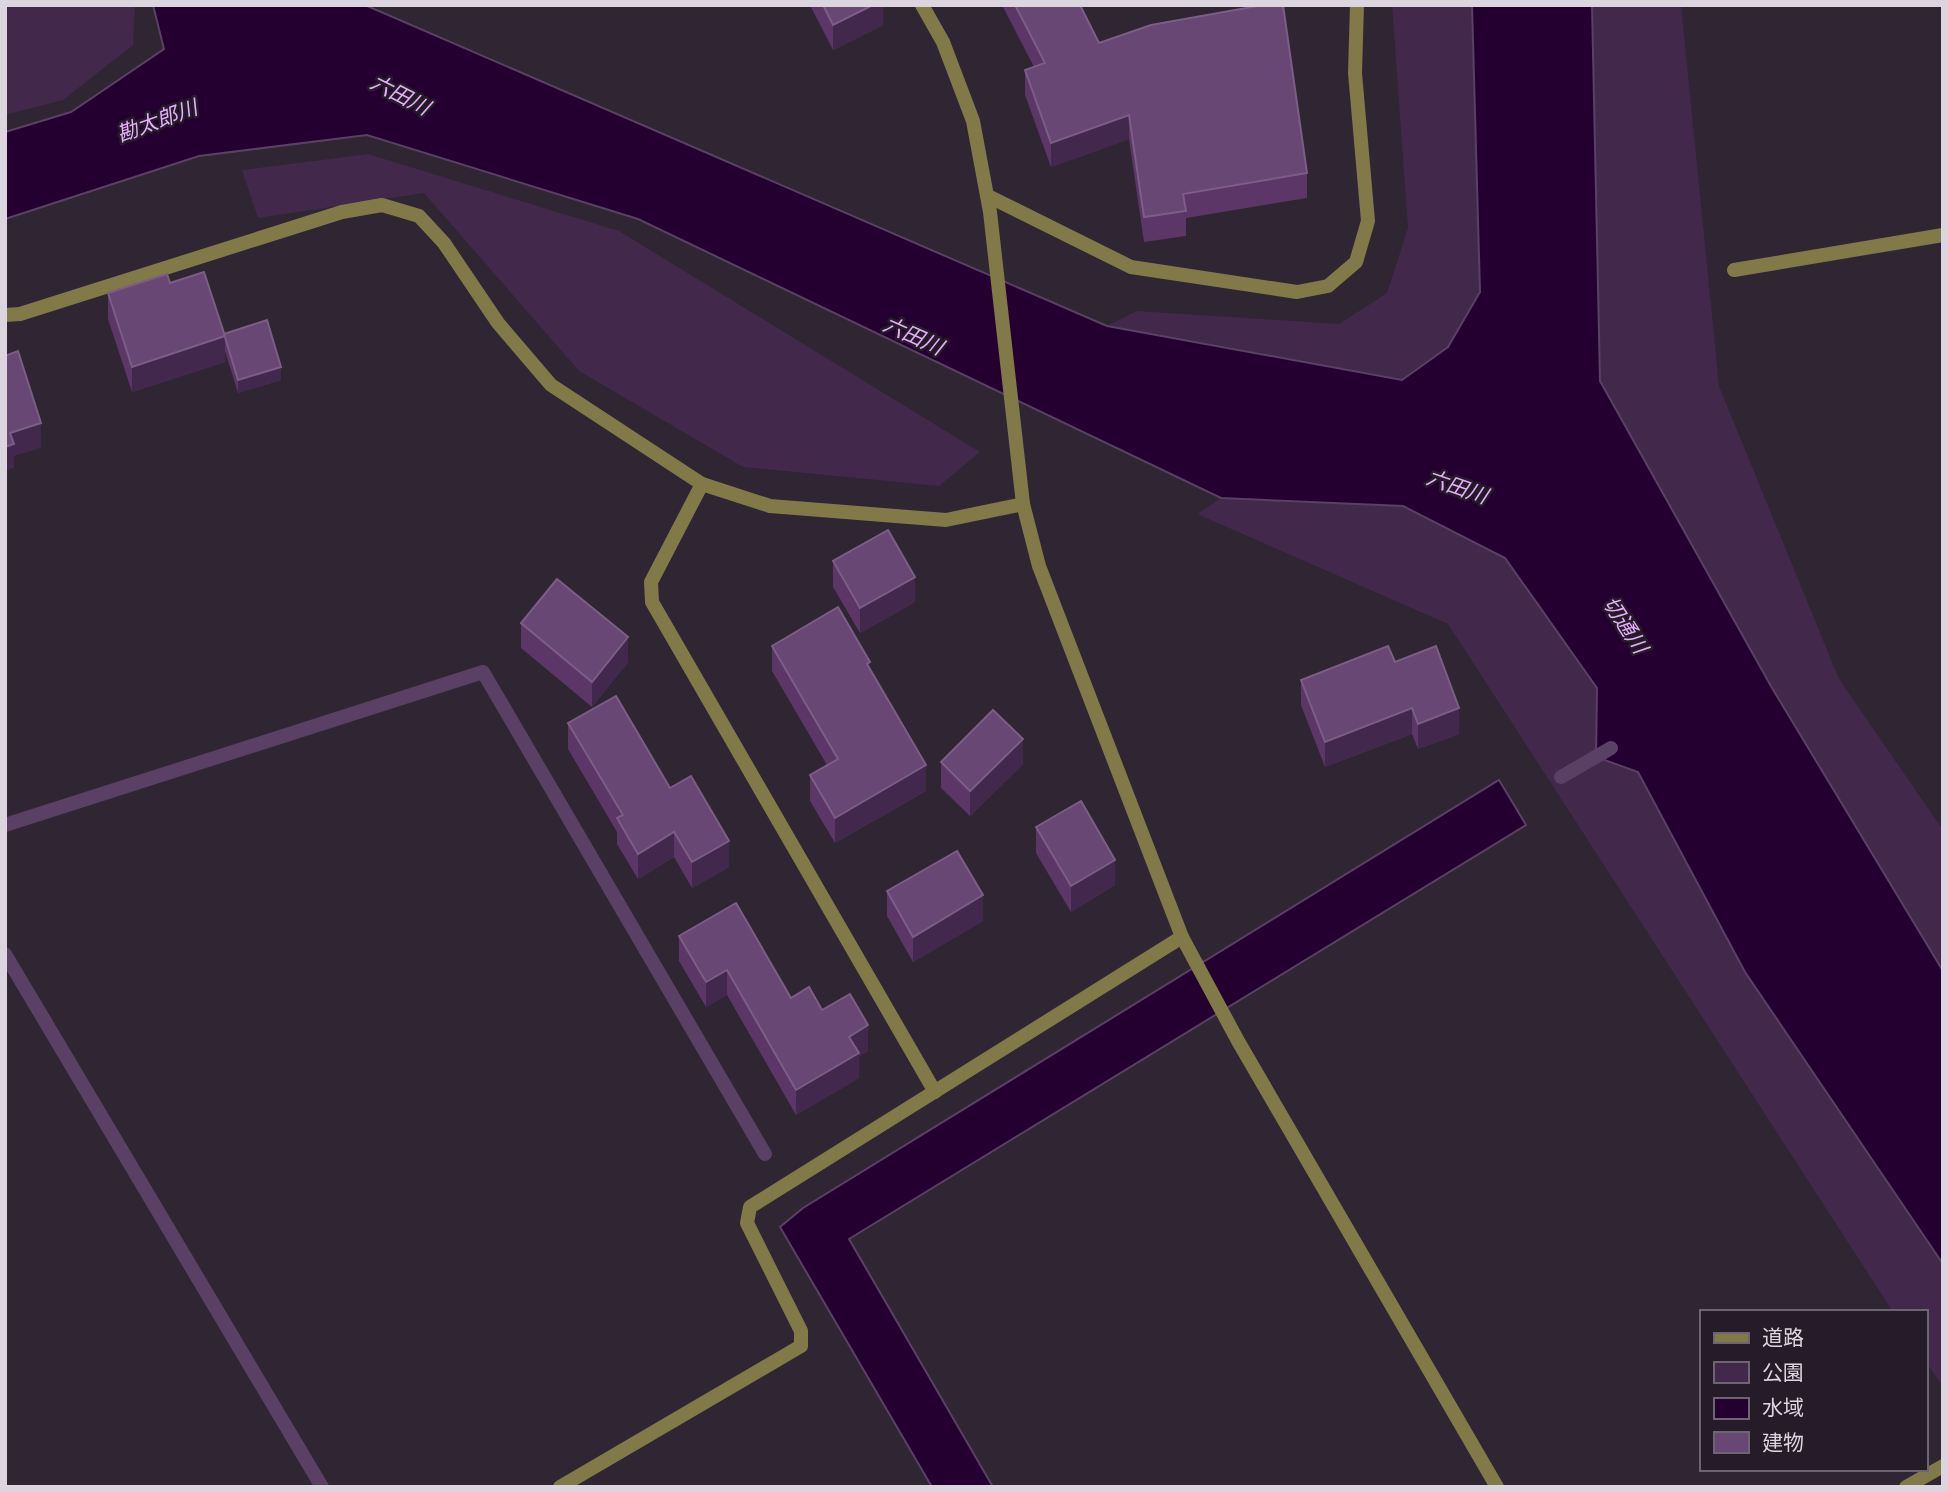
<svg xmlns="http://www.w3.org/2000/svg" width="1948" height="1492" font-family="'Fira Sans Condensed','Noto Sans JP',sans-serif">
<rect width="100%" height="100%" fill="#2f2533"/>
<g fill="#42284b">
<polygon points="5,5 135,5 133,45 63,100 5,115"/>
<polygon points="1392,5 1472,5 1480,292 1448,347 1402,380 1107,326 1137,311 1339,324 1387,293 1408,228"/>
<polygon points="1592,5 1681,5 1719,386 1839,679 1943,830 1943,971 1772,688 1600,381"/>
<polygon points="368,154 619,231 980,452 939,486 743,467 579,371 424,193 258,218 242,170"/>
<polygon points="1221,498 1403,506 1505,558 1597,688 1596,757 1638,772 1745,972 1943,1264 1943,1386 1925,1361 1925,1312 1893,1312 1448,624 1197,514"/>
</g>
<g fill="#23002f" stroke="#5a4064" stroke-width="2">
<polygon points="153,5 365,5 1107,326 1402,380 1448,347 1480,292 1472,5 1592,5 1600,381 1772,688 1943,971 1943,1264 1745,972 1638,772 1596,757 1597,688 1505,558 1403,506 1221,498 638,219 367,135 199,156 5,219 5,132 71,112 164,49"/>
<polygon points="1499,780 1526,825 849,1239 993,1487 932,1487 780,1227 803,1208"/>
</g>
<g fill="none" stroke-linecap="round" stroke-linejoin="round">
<g stroke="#5a4064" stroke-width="14">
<polyline points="1561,777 1611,748"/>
<polyline points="5,825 483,672 765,1154"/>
<polyline points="5,954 322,1487"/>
</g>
<g stroke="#817947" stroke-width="14">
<polyline points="922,5 943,42 973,121 990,212 1023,504 1039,566 1182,937 1238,1041 1497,1487"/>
<polyline points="988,196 1131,267 1297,292 1328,286 1356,262 1368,221 1355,73 1357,5"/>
<polyline points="1734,270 1943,235"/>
<polyline points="5,315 20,314 342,212 382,205 419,216 444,243 498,323 551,385 702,484 770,506 946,520 1023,504"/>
<polyline points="702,484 651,582 652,602 935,1092"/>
<polyline points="560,1487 801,1346 801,1331 747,1223 750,1207 1182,937"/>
<polyline points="1906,1487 1943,1466"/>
</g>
</g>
<g fill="#5b3667">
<polygon points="810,5 883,5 883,25 833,50"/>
<polygon points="1002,5 1080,5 1099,43 1307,173 1307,198 1186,218 1186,236 1144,242 1129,139 1051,167 1025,95 1025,70 1034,67"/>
<polygon points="170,283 224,334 281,380 238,393 225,351 225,362 132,392 108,319 108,293"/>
<polygon points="833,561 915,602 860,633 833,587"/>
<polygon points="521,623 628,662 592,707 521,648"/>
<polygon points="772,646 870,671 926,791 835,843 810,801 810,775 827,765 772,671"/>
<polygon points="1395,662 1459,734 1418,749 1412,734 1325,767 1301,705 1301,680"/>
<polygon points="568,723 670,788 729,867 692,888 674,857 638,879 617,844 617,832 568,749"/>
<polygon points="941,762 1023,764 970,816 941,788"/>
<polygon points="1036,827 1115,885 1071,912 1036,853"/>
<polygon points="887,891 983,921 913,962 887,916"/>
<polygon points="679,936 791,998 822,1010 868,1051 859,1056 859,1078 796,1115 727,995 706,1007 679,961"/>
</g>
<g fill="#43284d">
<polygon points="873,5 883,5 883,25 833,50 833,25"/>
<polygon points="1129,115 1129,139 1051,167 1051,143"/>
<polygon points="225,336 225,362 132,392 132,367"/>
<polygon points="281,367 281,380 238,393 238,380"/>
<polygon points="41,423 41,448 14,456 14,468 5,471 5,447 10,433"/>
<polygon points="915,577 915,602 860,633 860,608"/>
<polygon points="628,637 628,662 592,707 592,682"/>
<polygon points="1412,708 1412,734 1325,767 1325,742"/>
<polygon points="1459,708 1459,734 1418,749 1418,724"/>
<polygon points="1023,739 1023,764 970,816 970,791"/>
<polygon points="926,765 926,791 835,843 835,818"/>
<polygon points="674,832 674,857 638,879 638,854"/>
<polygon points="729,841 729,867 692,888 692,862"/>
<polygon points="1115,860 1115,885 1071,912 1071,886"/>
<polygon points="983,895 983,921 913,962 913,937"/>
<polygon points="727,970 727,995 706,1007 706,982"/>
<polygon points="868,1025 868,1051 859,1056 859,1078 796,1115 796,1090 849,1037"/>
</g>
<g fill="#694774" stroke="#7b5d85" stroke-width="2">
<polygon points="823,5 873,5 833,25"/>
<polygon points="1015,5 1080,5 1099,43 1151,25 1263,5 1283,5 1307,173 1183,194 1186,211 1144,217 1129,115 1051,143 1025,70 1045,63"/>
<polygon points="204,272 225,336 132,367 108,293 167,274 170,283"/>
<polygon points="267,320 281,367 238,380 224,334"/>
<polygon points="18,351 41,423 10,433 14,444 5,447 5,356"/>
<polygon points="888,530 915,577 860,608 833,561"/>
<polygon points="557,579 628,637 592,682 521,623"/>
<polygon points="838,607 870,662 867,664 926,765 835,818 810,775 838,759 772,646"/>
<polygon points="1388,646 1395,662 1436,646 1459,708 1418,724 1412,708 1325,742 1301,680"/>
<polygon points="616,696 670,788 691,776 729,841 692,862 674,832 638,854 617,818 623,815 568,723"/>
<polygon points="993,710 1023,739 970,791 941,762"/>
<polygon points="1081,801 1115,860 1071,886 1036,827"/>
<polygon points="957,851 983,895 913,937 887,891"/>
<polygon points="736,903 791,998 809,987 822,1010 850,994 868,1025 849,1037 859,1053 796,1090 727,970 706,982 679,936"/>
</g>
<g text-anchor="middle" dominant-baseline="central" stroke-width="5" stroke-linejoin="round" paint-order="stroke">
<g font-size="21" font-style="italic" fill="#e8adfd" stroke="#251b29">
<text transform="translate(400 95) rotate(27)">六田川</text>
<text transform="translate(157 121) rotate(-20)">勘太郎川</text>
<text transform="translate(913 336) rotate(24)">六田川</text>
<text transform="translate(1457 487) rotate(19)">六田川</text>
<text transform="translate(1625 625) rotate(57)">切通川</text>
</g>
</g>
<rect width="1948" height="1492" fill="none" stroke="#dcd5df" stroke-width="14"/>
<rect x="1700" y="1310" width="228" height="161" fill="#251b29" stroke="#6e6572" stroke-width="2"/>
<rect x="1714" y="1333" width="35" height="10" fill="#817947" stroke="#6e6572" stroke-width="2"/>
<text x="1762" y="1345" font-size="21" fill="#dcd5df">道路</text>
<rect x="1714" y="1362" width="35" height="21" fill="#42284b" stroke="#6e6572" stroke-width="2"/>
<text x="1762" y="1380" font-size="21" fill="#dcd5df">公園</text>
<rect x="1714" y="1398" width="35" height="21" fill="#23002f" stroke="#6e6572" stroke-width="2"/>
<text x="1762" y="1415" font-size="21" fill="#dcd5df">水域</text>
<rect x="1714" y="1432" width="35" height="21" fill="#694774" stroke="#6e6572" stroke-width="2"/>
<text x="1762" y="1450" font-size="21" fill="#dcd5df">建物</text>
</svg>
